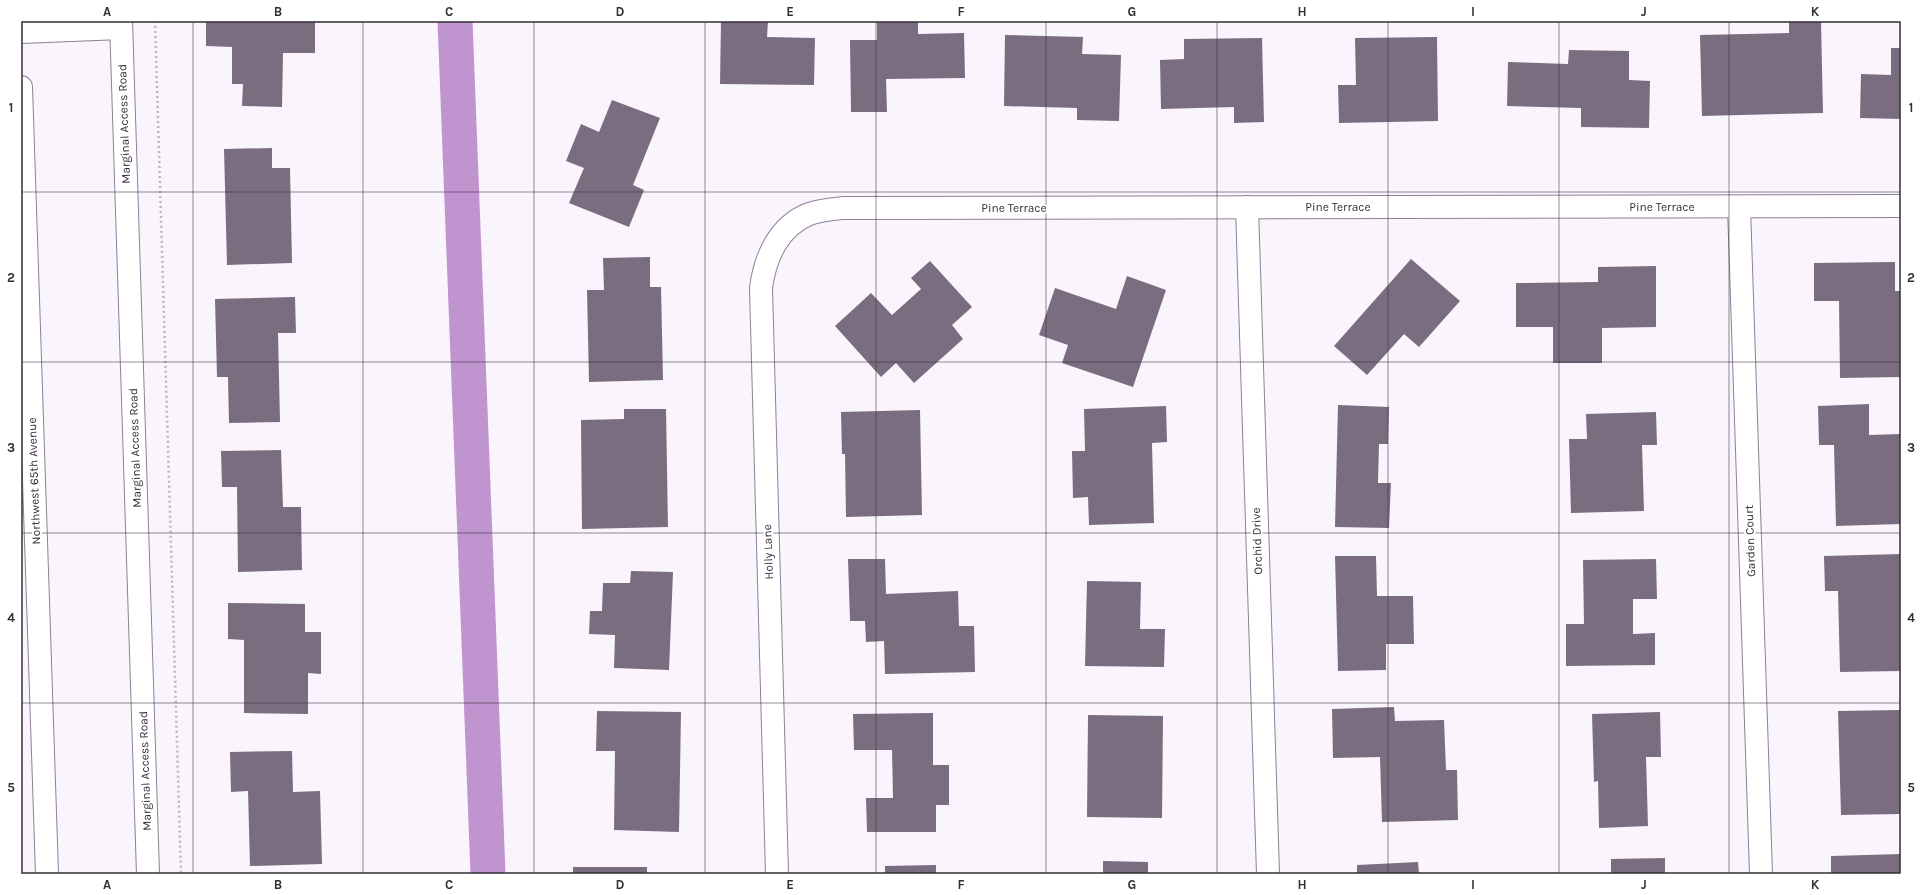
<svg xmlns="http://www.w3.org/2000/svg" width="1922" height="895" font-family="Karla,sans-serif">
<rect width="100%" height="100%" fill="#faf4fd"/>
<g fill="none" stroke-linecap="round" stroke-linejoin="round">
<polyline stroke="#c095cf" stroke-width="35" points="455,21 488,874"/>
</g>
<g fill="#7b6d80">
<polygon points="206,21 315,21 315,53 283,53 282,107 242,106 243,84 232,84 232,47 206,46"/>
<polygon points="721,21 768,21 767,37 815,38 814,85 720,84"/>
<polygon points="877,21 918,21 918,34 964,33 965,78 886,79 887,112 851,112 850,40 877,40"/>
<polygon points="1789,21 1821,21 1823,113 1702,116 1700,35 1789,33"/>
<polygon points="1005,35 1083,37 1082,54 1121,55 1119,121 1077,120 1077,108 1004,106"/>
<polygon points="1437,37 1438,121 1339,123 1338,85 1356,85 1355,38"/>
<polygon points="1262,38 1264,122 1234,123 1234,107 1161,109 1160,60 1184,59 1184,39"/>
<polygon points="1891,48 1901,48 1901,119 1860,118 1861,74 1891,75"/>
<polygon points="1569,50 1629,51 1629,80 1650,81 1649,128 1581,127 1581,108 1507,106 1508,62 1568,64"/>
<polygon points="612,100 660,118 633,185 644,190 629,227 569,203 584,168 566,161 581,124 599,132"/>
<polygon points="272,148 272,168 290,168 292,263 227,265 224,149"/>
<polygon points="650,257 650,287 661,287 663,380 589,382 587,290 604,290 603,258"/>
<polygon points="1411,259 1460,301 1419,347 1404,334 1367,375 1334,346"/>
<polygon points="930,261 972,307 952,325 963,339 914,383 896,363 881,377 835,326 871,293 892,315 921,289 911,278"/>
<polygon points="1895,262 1895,291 1901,291 1900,377 1840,378 1839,301 1814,301 1814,263"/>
<polygon points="1656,266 1656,327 1602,328 1602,363 1553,363 1553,327 1516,327 1516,283 1598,282 1598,267"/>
<polygon points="1127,276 1166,290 1133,387 1062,363 1068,345 1039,335 1055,288 1116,309"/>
<polygon points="295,297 296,333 278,333 280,422 229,423 228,377 217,377 215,299"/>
<polygon points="1869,404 1869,435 1901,434 1901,524 1836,526 1834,445 1819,445 1818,406"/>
<polygon points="1338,405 1389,407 1388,444 1379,444 1378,483 1391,483 1389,528 1335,527"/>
<polygon points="1166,406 1167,442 1152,443 1154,523 1089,525 1088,497 1073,498 1072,451 1085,451 1084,409"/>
<polygon points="624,409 666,409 668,527 582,529 581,420 624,419"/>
<polygon points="920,410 922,515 846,517 845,454 842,454 841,412"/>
<polygon points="1656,412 1657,445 1642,445 1644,511 1571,513 1569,439 1587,439 1586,414"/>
<polygon points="281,450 283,507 301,507 302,570 238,572 237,487 222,487 221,451"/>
<polygon points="1901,554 1901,671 1840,672 1838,591 1825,591 1824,556"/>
<polygon points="1335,556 1376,556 1377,596 1413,596 1414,644 1386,644 1386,670 1338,671"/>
<polygon points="848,559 885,559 886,594 958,591 959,626 974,626 975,672 885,674 884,641 866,642 865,621 850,621"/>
<polygon points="1656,559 1657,599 1633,599 1633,634 1655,633 1655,665 1566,666 1566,624 1584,624 1583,560"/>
<polygon points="631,571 673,572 669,670 614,668 615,635 589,634 590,611 602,611 603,583 630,583"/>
<polygon points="1087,581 1141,582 1140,629 1165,629 1164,667 1085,666"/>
<polygon points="228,603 305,604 305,632 321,632 321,674 308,673 308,714 244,713 244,640 228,639"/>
<polygon points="1394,707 1395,721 1444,720 1446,770 1457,770 1458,820 1382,822 1380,757 1333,758 1332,709"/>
<polygon points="1901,710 1901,814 1841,815 1838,711"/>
<polygon points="597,711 681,712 679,832 614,830 615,751 596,751"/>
<polygon points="1660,712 1661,757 1646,757 1648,826 1599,828 1598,781 1594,782 1592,714"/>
<polygon points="933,713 933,765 949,765 949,805 936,805 936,832 867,832 866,798 893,798 892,750 854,750 853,714"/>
<polygon points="1088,715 1163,716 1162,818 1087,817"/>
<polygon points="292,751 293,792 320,791 322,864 250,866 248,791 231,792 230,752"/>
<polygon points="1901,854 1901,874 1831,874 1831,856"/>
<polygon points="1665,858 1665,874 1611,874 1611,859"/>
<polygon points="1103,861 1148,862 1148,874 1103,874"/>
<polygon points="1418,862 1419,874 1357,874 1357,865"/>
<polygon points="936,865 936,874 885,874 885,866"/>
<rect x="573" y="867" width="74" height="7"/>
</g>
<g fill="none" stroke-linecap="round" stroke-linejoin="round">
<defs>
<g id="minor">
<polyline points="121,21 148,874"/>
<polyline points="21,32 121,28"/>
<polyline points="21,87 47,874"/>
<polyline points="1247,207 1268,874"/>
<polyline points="1739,207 1761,874"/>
<path d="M777 874 761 288C765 257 779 226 809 214 820 210 832 209 843 208L1901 206"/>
</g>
</defs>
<use href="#minor" stroke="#8f8094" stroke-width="24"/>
<polyline stroke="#bcb6bf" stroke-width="2.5" stroke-dasharray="2 3" stroke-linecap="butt" points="155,21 181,874"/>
<use href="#minor" stroke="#fff" stroke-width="22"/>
</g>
<path fill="none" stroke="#342e36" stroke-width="1" stroke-opacity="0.55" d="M193 21V874M363 21V874M534 21V874M705 21V874M876 21V874M1046 21V874M1217 21V874M1388 21V874M1559 21V874M1729 21V874M21 192H1901M21 362H1901M21 533H1901M21 703H1901"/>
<g text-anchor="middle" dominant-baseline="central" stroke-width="4" stroke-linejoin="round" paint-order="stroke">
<g font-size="12" fill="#342e36" stroke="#fff">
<text transform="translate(124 124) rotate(-92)">Marginal Access Road</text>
<text x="1338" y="207">Pine Terrace</text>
<text x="1662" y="207">Pine Terrace</text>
<text x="1014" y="208">Pine Terrace</text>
<text transform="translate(135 448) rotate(-92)">Marginal Access Road</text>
<text transform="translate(34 481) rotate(-92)">Northwest 65th Avenue</text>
<text transform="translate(1257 541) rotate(-92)">Orchid Drive</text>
<text transform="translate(1750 541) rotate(-92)">Garden Court</text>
<text transform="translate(768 552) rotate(-92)">Holly Lane</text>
<text transform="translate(145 771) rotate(-92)">Marginal Access Road</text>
</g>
</g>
<rect width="1922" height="895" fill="none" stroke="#ffffff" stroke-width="44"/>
<rect x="22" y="22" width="1878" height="851" fill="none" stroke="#342e36" stroke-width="1.5"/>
<g font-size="13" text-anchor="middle" font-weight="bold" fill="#342e36">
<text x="107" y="16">A</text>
<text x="278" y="16">B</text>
<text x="449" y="16">C</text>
<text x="620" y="16">D</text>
<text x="790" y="16">E</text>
<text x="961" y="16">F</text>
<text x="1132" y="16">G</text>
<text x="1302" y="16">H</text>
<text x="1473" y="16">I</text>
<text x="1644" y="16">J</text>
<text x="1815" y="16">K</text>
<text x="11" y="112">1</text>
<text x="1911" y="112">1</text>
<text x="11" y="282">2</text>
<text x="1911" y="282">2</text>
<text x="11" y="452">3</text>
<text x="1911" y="452">3</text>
<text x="11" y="622">4</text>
<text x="1911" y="622">4</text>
<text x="11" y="792">5</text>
<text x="1911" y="792">5</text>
<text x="107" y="889">A</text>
<text x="278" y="889">B</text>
<text x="449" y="889">C</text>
<text x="620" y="889">D</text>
<text x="790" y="889">E</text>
<text x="961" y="889">F</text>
<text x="1132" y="889">G</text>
<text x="1302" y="889">H</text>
<text x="1473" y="889">I</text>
<text x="1644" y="889">J</text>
<text x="1815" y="889">K</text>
</g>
</svg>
